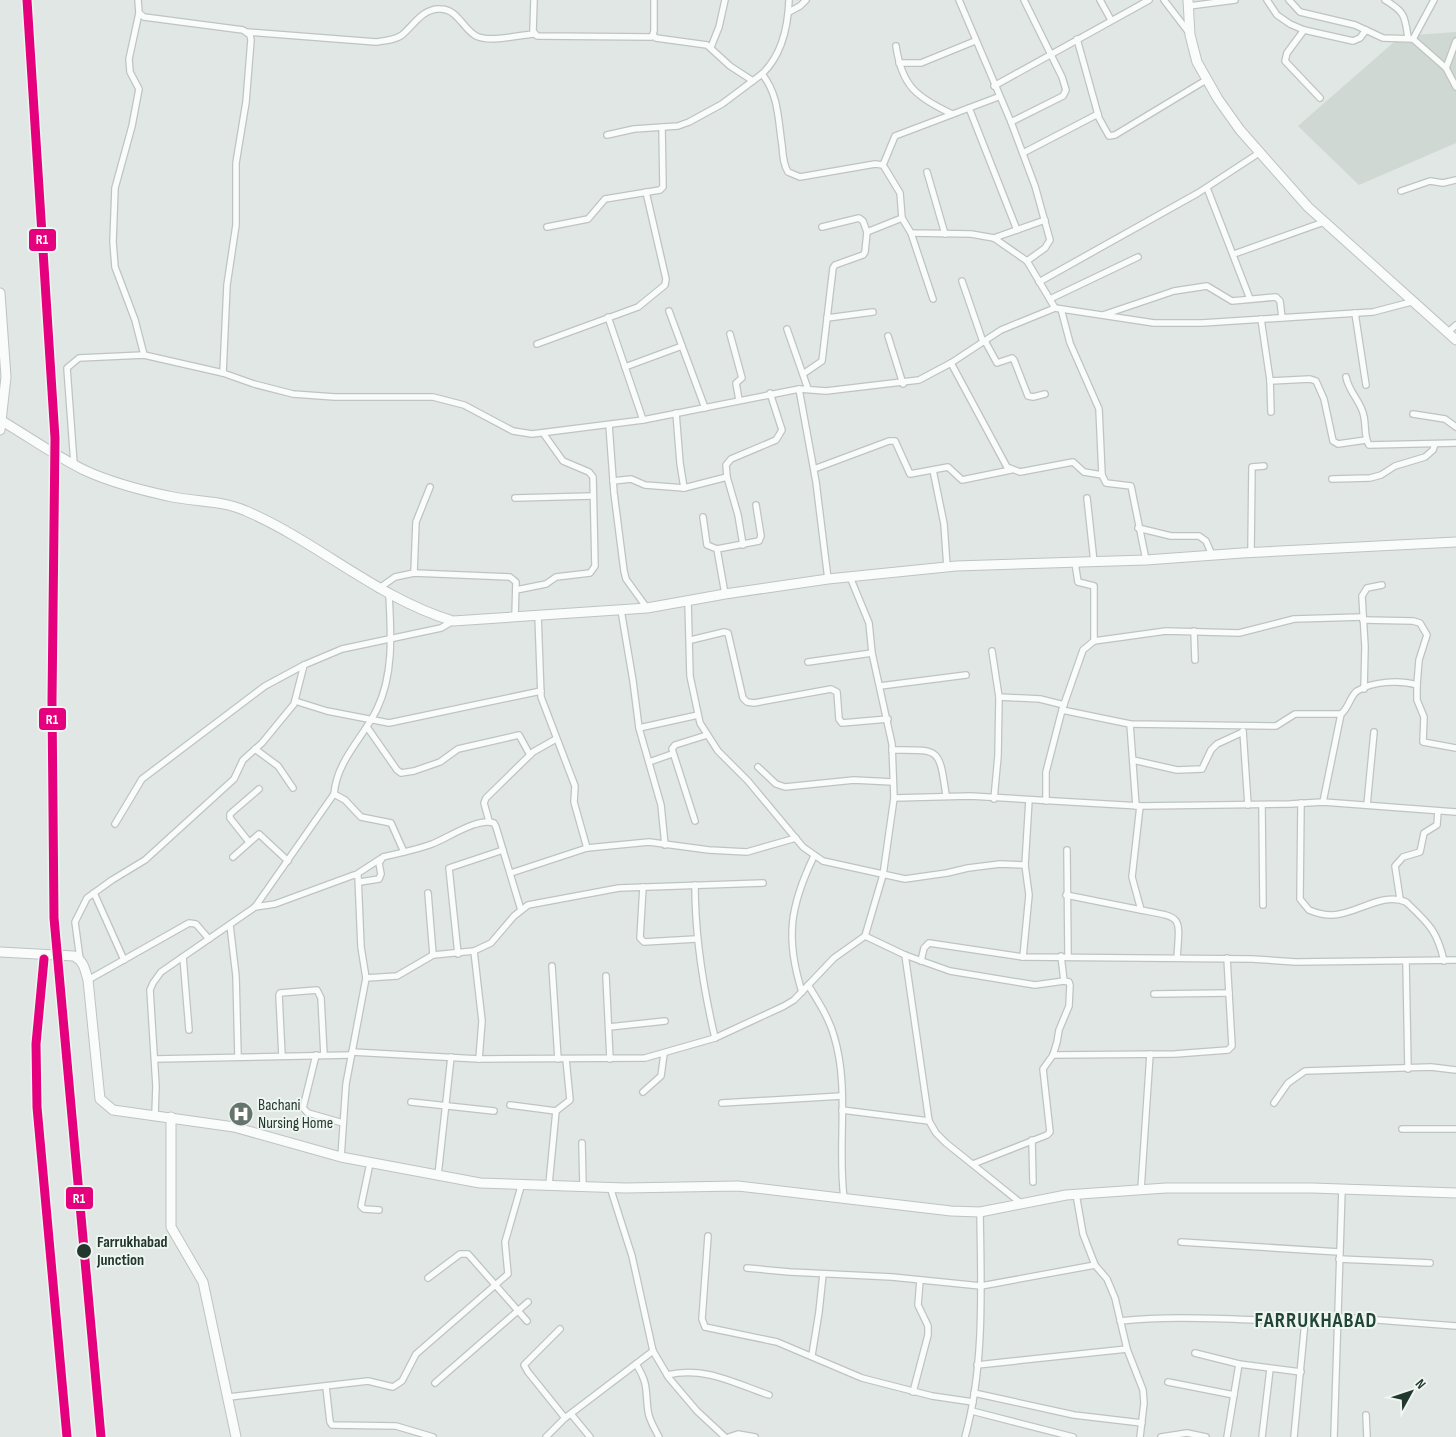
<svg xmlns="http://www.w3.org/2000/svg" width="1456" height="1437" font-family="'Sofia Sans Condensed',sans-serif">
<rect width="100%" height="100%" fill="#e1e7e4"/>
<polygon fill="#d0d8d3" points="1456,32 1456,143 1359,185 1298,126 1401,36"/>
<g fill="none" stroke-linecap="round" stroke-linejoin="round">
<defs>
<g id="street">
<polyline points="138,0 139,13 144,17 243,30 250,35 251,40 246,102 236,163 236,225 227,285 223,373"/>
<polyline points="534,0 533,31 537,36 652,37 654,31 654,0"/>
<path d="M789 0C788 28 782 55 762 74 779 95 778 120 782 145 783 155 783 164 788 172L800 177 875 164 883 165 900 193 902 218 911 233 971 234 994 238 1027 261"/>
<polyline points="1100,0 1111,20"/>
<polyline points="1164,0 1190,34"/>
<polyline points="1267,0 1277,15 1290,24 1304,30 1353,41 1360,38 1366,30"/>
<polyline points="1289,0 1300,12 1355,25 1383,38 1413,39 1446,68 1456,87"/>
<path d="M1385 0C1405 12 1405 16 1408 38"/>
<polyline points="1189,6 1235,0"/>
<polyline points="789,12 800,6 806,0"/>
<polyline points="139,13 129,59 130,72 139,89 132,126 115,188 113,242 115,267 135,320 144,355"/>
<polyline points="1304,30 1287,53 1285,61 1320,98"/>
<path d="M247 32 376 42C385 41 395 40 402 35 413 26 423 8 440 9 458 9 462 28 476 36 491 43 518 35 534 34"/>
<polyline points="653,35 656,38 707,45 730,66 753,81"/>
<polyline points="1077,39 1099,118 1109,136 1115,135 1206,80"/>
<polyline points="1413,39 1434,0"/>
<path d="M896 46C902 87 916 96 952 114"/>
<polyline points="711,47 719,27 725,0"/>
<polyline points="899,63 921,63 975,41"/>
<polyline points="1446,68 1456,41"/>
<polyline points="994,86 1149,0"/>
<polyline points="969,108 1017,230"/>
<polyline points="1011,122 1063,96 1066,90 1062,77 1024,0"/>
<polyline points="607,135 634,129 678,126 689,122 722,104 762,74"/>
<polyline points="1023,153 1098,114"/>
<polyline points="883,165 895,136 998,97"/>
<polyline points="927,172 945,234"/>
<polyline points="1207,188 1250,299"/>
<polyline points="1401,191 1430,181 1443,183 1456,180"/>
<polyline points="547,227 588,219 605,199 660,190 663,187 662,127"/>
<polyline points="822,227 859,218 863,221 867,232"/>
<polyline points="911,233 933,299"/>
<polyline points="994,238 1045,220"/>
<polyline points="1234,254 1324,222"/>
<polyline points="962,281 983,342"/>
<polyline points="1039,282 1198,193 1259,153"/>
<polyline points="1050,299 1138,257"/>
<polyline points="1055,308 1154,323 1202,323 1373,312 1415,301"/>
<polyline points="1061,309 1070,343 1099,409 1102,475"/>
<polyline points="669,311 705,408"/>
<polyline points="1355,313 1366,385"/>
<polyline points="1103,315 1174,291 1207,286 1232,301 1276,297 1280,301 1282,318"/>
<polyline points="608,317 643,420"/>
<polyline points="827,318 873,312"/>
<polyline points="1261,319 1270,380 1271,412"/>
<polyline points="787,329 808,389"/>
<polyline points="1448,332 1456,325"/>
<polyline points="730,334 742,378 736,383 739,400"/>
<polyline points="888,336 903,384"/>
<polyline points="985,341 997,363 1012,358 1014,360 1028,396 1033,397 1045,394"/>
<polyline points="537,344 638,307 665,285 666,279 646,192"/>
<polyline points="951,363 1007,467 1020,472 1073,462 1084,472 1102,475 1106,483 1131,486 1146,560"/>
<polyline points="625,367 682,346"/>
<polyline points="803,374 822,361 833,268 835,265 863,255 865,252 867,232 902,218"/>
<path d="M1346 377C1349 393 1362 402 1364 417 1366 426 1364 437 1369 445L1456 443"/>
<polyline points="1270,381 1310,379 1316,381 1324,399 1333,441 1338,444 1366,440"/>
<polyline points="799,389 826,391 919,380 951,363 1001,330 1055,308 1027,261 1045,248 1050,240 1035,186 1011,122 959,0"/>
<polyline points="676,413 680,463 684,488"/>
<polyline points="1413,414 1445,419 1456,427"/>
<polyline points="609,425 614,493 624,571 626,579 647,608"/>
<polyline points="74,464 67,368 79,358 144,355 223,373 254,384 293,394 335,397 433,397 464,405 513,431 532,434 643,420 799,389 816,482 828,579"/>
<polyline points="814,469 889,441 895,441 910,474 948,467 962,480 1011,470"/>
<polyline points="933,470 944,524 947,567"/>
<polyline points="1332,479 1370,478 1381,475 1395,466 1425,457 1433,450 1435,444"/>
<polyline points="613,481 631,479 645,485 684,488 727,477"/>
<polyline points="515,498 593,496"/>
<polyline points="1087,498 1094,562"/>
<polyline points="703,517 707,545 717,549 725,594"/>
<polyline points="1138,528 1171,536 1199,536 1206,541 1212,555"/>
<polyline points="743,545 738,515 727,477 726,465 731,459 776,440 782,430 770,393"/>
<polyline points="717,549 759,541 761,536 756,505"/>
<polyline points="1251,552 1252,467 1264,466"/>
<polyline points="414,573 416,522 430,487"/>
<polyline points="378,589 395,577 414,573 510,577 516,582 515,617"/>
<polyline points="516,590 546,584 556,577 590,573 595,566 593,477 589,472 563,461 543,433"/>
<polyline points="688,601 690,676 700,723 718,751 748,781 803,847 823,861 905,879 947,873 968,868 1000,864 1025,865"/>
<polyline points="621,610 633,681 639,728 698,715"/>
<polyline points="538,615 541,697 575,786 574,802 587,848"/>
<polyline points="1363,620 1413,621 1420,623 1427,635 1419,660 1417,685"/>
<polyline points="1194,631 1195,660"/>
<polyline points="691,640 724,632 728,633 743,698 747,702 754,703 831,689 837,692 839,719 842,723 888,719"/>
<polyline points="1094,641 1166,631 1239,633 1294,619 1363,617"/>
<polyline points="992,651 999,697 1040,699 1064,705"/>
<polyline points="808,662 872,653"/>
<polyline points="880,686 966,675"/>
<polyline points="1364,689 1365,647 1362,596 1367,588 1382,585"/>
<polyline points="295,701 327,711 389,723 541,691"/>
<path d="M1062 710 1130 724 1276 726 1295 714H1341C1349 708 1350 696 1357 691 1373 681 1400 680 1417 685V700L1424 717 1423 742 1456 748"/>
<polyline points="1130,724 1136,806"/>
<polyline points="367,727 397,770 401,773 414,771 440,762 458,749 519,735 530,755"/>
<polyline points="639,728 661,805 665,845"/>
<polyline points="1243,731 1248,805"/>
<polyline points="255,749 278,766 293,788"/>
<path d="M892 750C940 750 939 747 946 795"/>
<polyline points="1133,760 1177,770 1202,769 1211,750 1217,744 1243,732"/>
<polyline points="649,762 672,754"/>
<polyline points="758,767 776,784 785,787 854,780 893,782"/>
<polyline points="334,794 345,800 361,817 391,823 404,852"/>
<polyline points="894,798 970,796 1140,806 1290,804 1323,802 1456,812"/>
<polyline points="994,799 998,756 999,697"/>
<polyline points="1046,801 1046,772 1062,710 1083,650 1094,641 1094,586 1078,582 1075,563"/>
<polyline points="1323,802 1341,714"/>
<path d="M1301 803 1300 899 1309 910C1316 913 1324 915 1332 915 1355 915 1383 891 1406 902 1428 923 1437 930 1444 961"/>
<polyline points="1262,805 1263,905"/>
<polyline points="1367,805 1374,732"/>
<path d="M1140 806 1132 877 1141 910C1183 918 1180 915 1177 958"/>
<polyline points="489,821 484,803 486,798 533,752 556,739"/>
<polyline points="695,821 672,749 675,745 707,735"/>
<polyline points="115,824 142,779 265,686 304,665 342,649 441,628 453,621"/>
<polyline points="249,842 230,818 230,814 259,789"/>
<polyline points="1067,850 1068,956"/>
<polyline points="233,857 259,834 288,861"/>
<polyline points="511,873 587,848 649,842 709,850 747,852 796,838"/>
<polyline points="357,874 380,859"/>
<path d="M360 882 379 879 381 874 379 863 383 857C399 853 416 850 432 844 448 838 478 817 494 823L496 827 521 910"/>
<path d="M695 885C695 938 703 987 715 1038"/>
<polyline points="643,887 640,938 644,942 696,939"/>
<polyline points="94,893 124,960"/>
<polyline points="428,893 433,955"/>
<polyline points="1066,895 1141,910"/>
<polyline points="1400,899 1395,866 1403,857 1420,852 1424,833 1437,825 1438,811"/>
<polyline points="255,907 275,904 354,875 358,876 361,947 366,978 346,1084 341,1157"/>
<polyline points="230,925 236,976 238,1056"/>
<polyline points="865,936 905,955 950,971 1035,985 1064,981 1061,956"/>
<polyline points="474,951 482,1021 479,1059"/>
<polyline points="458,954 449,868 503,850"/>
<polyline points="905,955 929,1121 936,1133 946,1143 1022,1204"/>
<polyline points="183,957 189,1030"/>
<polyline points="1023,957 1029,895 1025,865 1029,800"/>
<polyline points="80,959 75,922 87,898 112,880 145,860 234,779 243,760 262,743 294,704 304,665"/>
<polyline points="921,961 924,948 929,943 1023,957 1252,959 1296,962 1456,960"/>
<polyline points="1406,961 1408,1069"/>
<polyline points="552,966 558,1059"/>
<polyline points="606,976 610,1059"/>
<polyline points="366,978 397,976 433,955 474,951 491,943 514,916 528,905 619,888 763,883"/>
<polyline points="88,980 189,923 196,924 209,939"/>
<path d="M808 985C818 1001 829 1018 834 1036 850 1088 837 1146 844 1198"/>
<path d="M802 992C785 938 790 906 814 856"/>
<polyline points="1154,994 1229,993"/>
<polyline points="609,1027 665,1021"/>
<polyline points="352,1052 479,1059 645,1058 715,1038 784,1006 794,1000 834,958 865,936 883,875 894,798 892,744 872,653 869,623 850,577"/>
<polyline points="316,1055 303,1108 308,1113 343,1123"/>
<polyline points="1053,1055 1175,1054 1228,1050 1232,1046 1227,958"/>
<polyline points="282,1056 279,995 280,993 317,990 321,998 324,1055"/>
<polyline points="155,1059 351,1055"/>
<polyline points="643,1092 661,1076 664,1054"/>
<polyline points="411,1102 494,1111"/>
<polyline points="722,1103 842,1096"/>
<polyline points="1274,1103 1288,1083 1305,1071 1431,1067 1456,1070"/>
<polyline points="510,1105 556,1111"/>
<polyline points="842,1110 929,1121"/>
<path d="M155 1115 156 1086 150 990 153 983 161 972 255 907 334 794C337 760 363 738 377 709 394 674 391 632 389 595"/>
<polyline points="1402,1129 1456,1129"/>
<polyline points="1032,1140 1033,1182"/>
<polyline points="582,1143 583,1186"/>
<polyline points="370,1163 361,1206 364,1209 379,1210"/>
<polyline points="973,1164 1047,1135 1050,1132 1043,1069 1053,1055 1057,1042 1059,1030 1069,1006 1070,985 1069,982 1064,981"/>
<polyline points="438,1175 451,1057"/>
<polyline points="549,1184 556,1111 570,1100 566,1059"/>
<polyline points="610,1187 632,1256 653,1351 669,1378 697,1411 725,1437"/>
<polyline points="1141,1189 1150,1054"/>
<polyline points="1076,1194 1083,1234 1095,1265 1107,1279 1115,1298 1127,1349 1143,1390 1144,1403 1140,1437"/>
<polyline points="708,1236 702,1319 705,1327 777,1342 862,1378 932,1396 973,1402"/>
<polyline points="1181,1242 1339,1252"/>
<polyline points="1339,1259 1430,1263"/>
<polyline points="747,1268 790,1272 892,1277 981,1286 1095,1265"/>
<polyline points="428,1278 460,1254 468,1254 527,1321"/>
<polyline points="1338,1317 1456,1326"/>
<path d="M1120 1321C1193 1313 1265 1324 1338 1320"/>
<polyline points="560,1329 524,1365 528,1372 565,1418 653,1351"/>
<polyline points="1195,1353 1239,1364 1301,1372"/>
<polyline points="812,1355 819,1312 823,1274"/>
<path d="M636 1364C649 1385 645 1389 648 1411 649 1420 655 1429 659 1437"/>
<polyline points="977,1365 1127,1349"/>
<path d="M667 1375C704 1366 734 1383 769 1395"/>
<polyline points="1168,1382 1234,1395"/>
<polyline points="435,1383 528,1302"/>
<polyline points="326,1387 330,1422 332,1425 396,1426 433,1437"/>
<polyline points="913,1392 928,1335 928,1326 918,1305 920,1280"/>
<polyline points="974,1393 1074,1415 1142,1423"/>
<polyline points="229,1397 368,1381 393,1387 402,1381 416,1354 508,1274 505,1242 522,1183"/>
<polyline points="972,1411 1073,1437"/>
<polyline points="571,1414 590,1437"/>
<polyline points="1366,1415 1367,1437"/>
<polyline points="546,1437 565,1418"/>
<polyline points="729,1437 738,1434 755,1437"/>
<path d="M965 1437C985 1365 981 1286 980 1212"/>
<polyline points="1161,1437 1187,1433 1206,1437"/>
<polyline points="1227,1437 1239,1364"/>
<polyline points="1262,1437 1270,1369"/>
<polyline points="1294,1437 1305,1321"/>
<polyline points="1334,1437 1342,1189"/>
</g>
<g id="secondary">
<polyline points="1188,0 1190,35 1197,62 1218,99 1240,130 1308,207 1456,340"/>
<polyline points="0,293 6,377 0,430"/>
<path d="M2 421C29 437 56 456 84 470 110 482 140 490 168 496 193 502 222 500 246 511 318 542 377 598 453 621L647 608 725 594 828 579 956 566 1146 560 1242 553 1456 542"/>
<path d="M0 952 74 956C84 961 85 970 88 980L100 1099 113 1110 234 1127 341 1157 480 1183 625 1188 738 1186 951 1211 980 1212 1066 1195 1166 1188H1312L1456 1193"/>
<polyline points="171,1117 171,1227 203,1282 236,1437"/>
</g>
</defs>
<use href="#street" stroke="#bec4c1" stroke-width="8"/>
<use href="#secondary" stroke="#bec4c1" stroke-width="11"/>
<use href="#street" stroke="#fafbfb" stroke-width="5.5"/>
<use href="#secondary" stroke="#fafbfb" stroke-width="9"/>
<defs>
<g id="rail-1">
<polyline points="27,0 55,438 52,701 54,918 101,1437"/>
<polyline points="44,959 36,1044 37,1107 67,1437"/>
</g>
</defs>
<use href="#rail-1" stroke="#eff6f1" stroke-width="12"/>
<use href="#rail-1" stroke="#e5007d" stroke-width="9"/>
</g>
<defs>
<symbol id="hospital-disc" viewBox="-11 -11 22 22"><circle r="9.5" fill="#65756e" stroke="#eff6f1"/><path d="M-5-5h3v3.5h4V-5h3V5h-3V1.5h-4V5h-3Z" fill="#fff"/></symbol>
</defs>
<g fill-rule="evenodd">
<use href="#hospital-disc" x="227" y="1100" width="28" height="28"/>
</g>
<circle fill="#22372e" stroke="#eff6f1" stroke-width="2" cx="84" cy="1251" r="8"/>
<g text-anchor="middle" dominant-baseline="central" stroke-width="4" stroke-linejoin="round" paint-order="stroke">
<g font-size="16" fill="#22372e" stroke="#eff6f1" text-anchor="start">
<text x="258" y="1105">Bachani<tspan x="258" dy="18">Nursing Home</tspan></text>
</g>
<g font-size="16" font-weight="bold" fill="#22372e" stroke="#eff6f1" text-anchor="start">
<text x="97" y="1242">Farrukhabad<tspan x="97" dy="18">Junction</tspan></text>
</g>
<g font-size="21" font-weight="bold" letter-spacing="1" fill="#214637" stroke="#eff6f1">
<text x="1316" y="1320">FARRUKHABAD</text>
</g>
</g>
<g stroke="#eff6f1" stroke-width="2">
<rect x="28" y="228" width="29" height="24" rx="5" fill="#e5007d"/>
<rect x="38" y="707" width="29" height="24" rx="5" fill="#e5007d"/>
<rect x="65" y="1186" width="29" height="24" rx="5" fill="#e5007d"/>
</g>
<g font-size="14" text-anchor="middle" font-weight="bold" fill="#fff">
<text x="42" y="244">R1</text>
<text x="52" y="724">R1</text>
<text x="79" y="1203">R1</text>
</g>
<g transform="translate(1411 1392) rotate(50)" stroke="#eff6f1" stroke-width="4" paint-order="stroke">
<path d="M0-4L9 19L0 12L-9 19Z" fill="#22372e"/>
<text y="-8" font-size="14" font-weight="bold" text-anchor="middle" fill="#22372e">N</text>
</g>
</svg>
